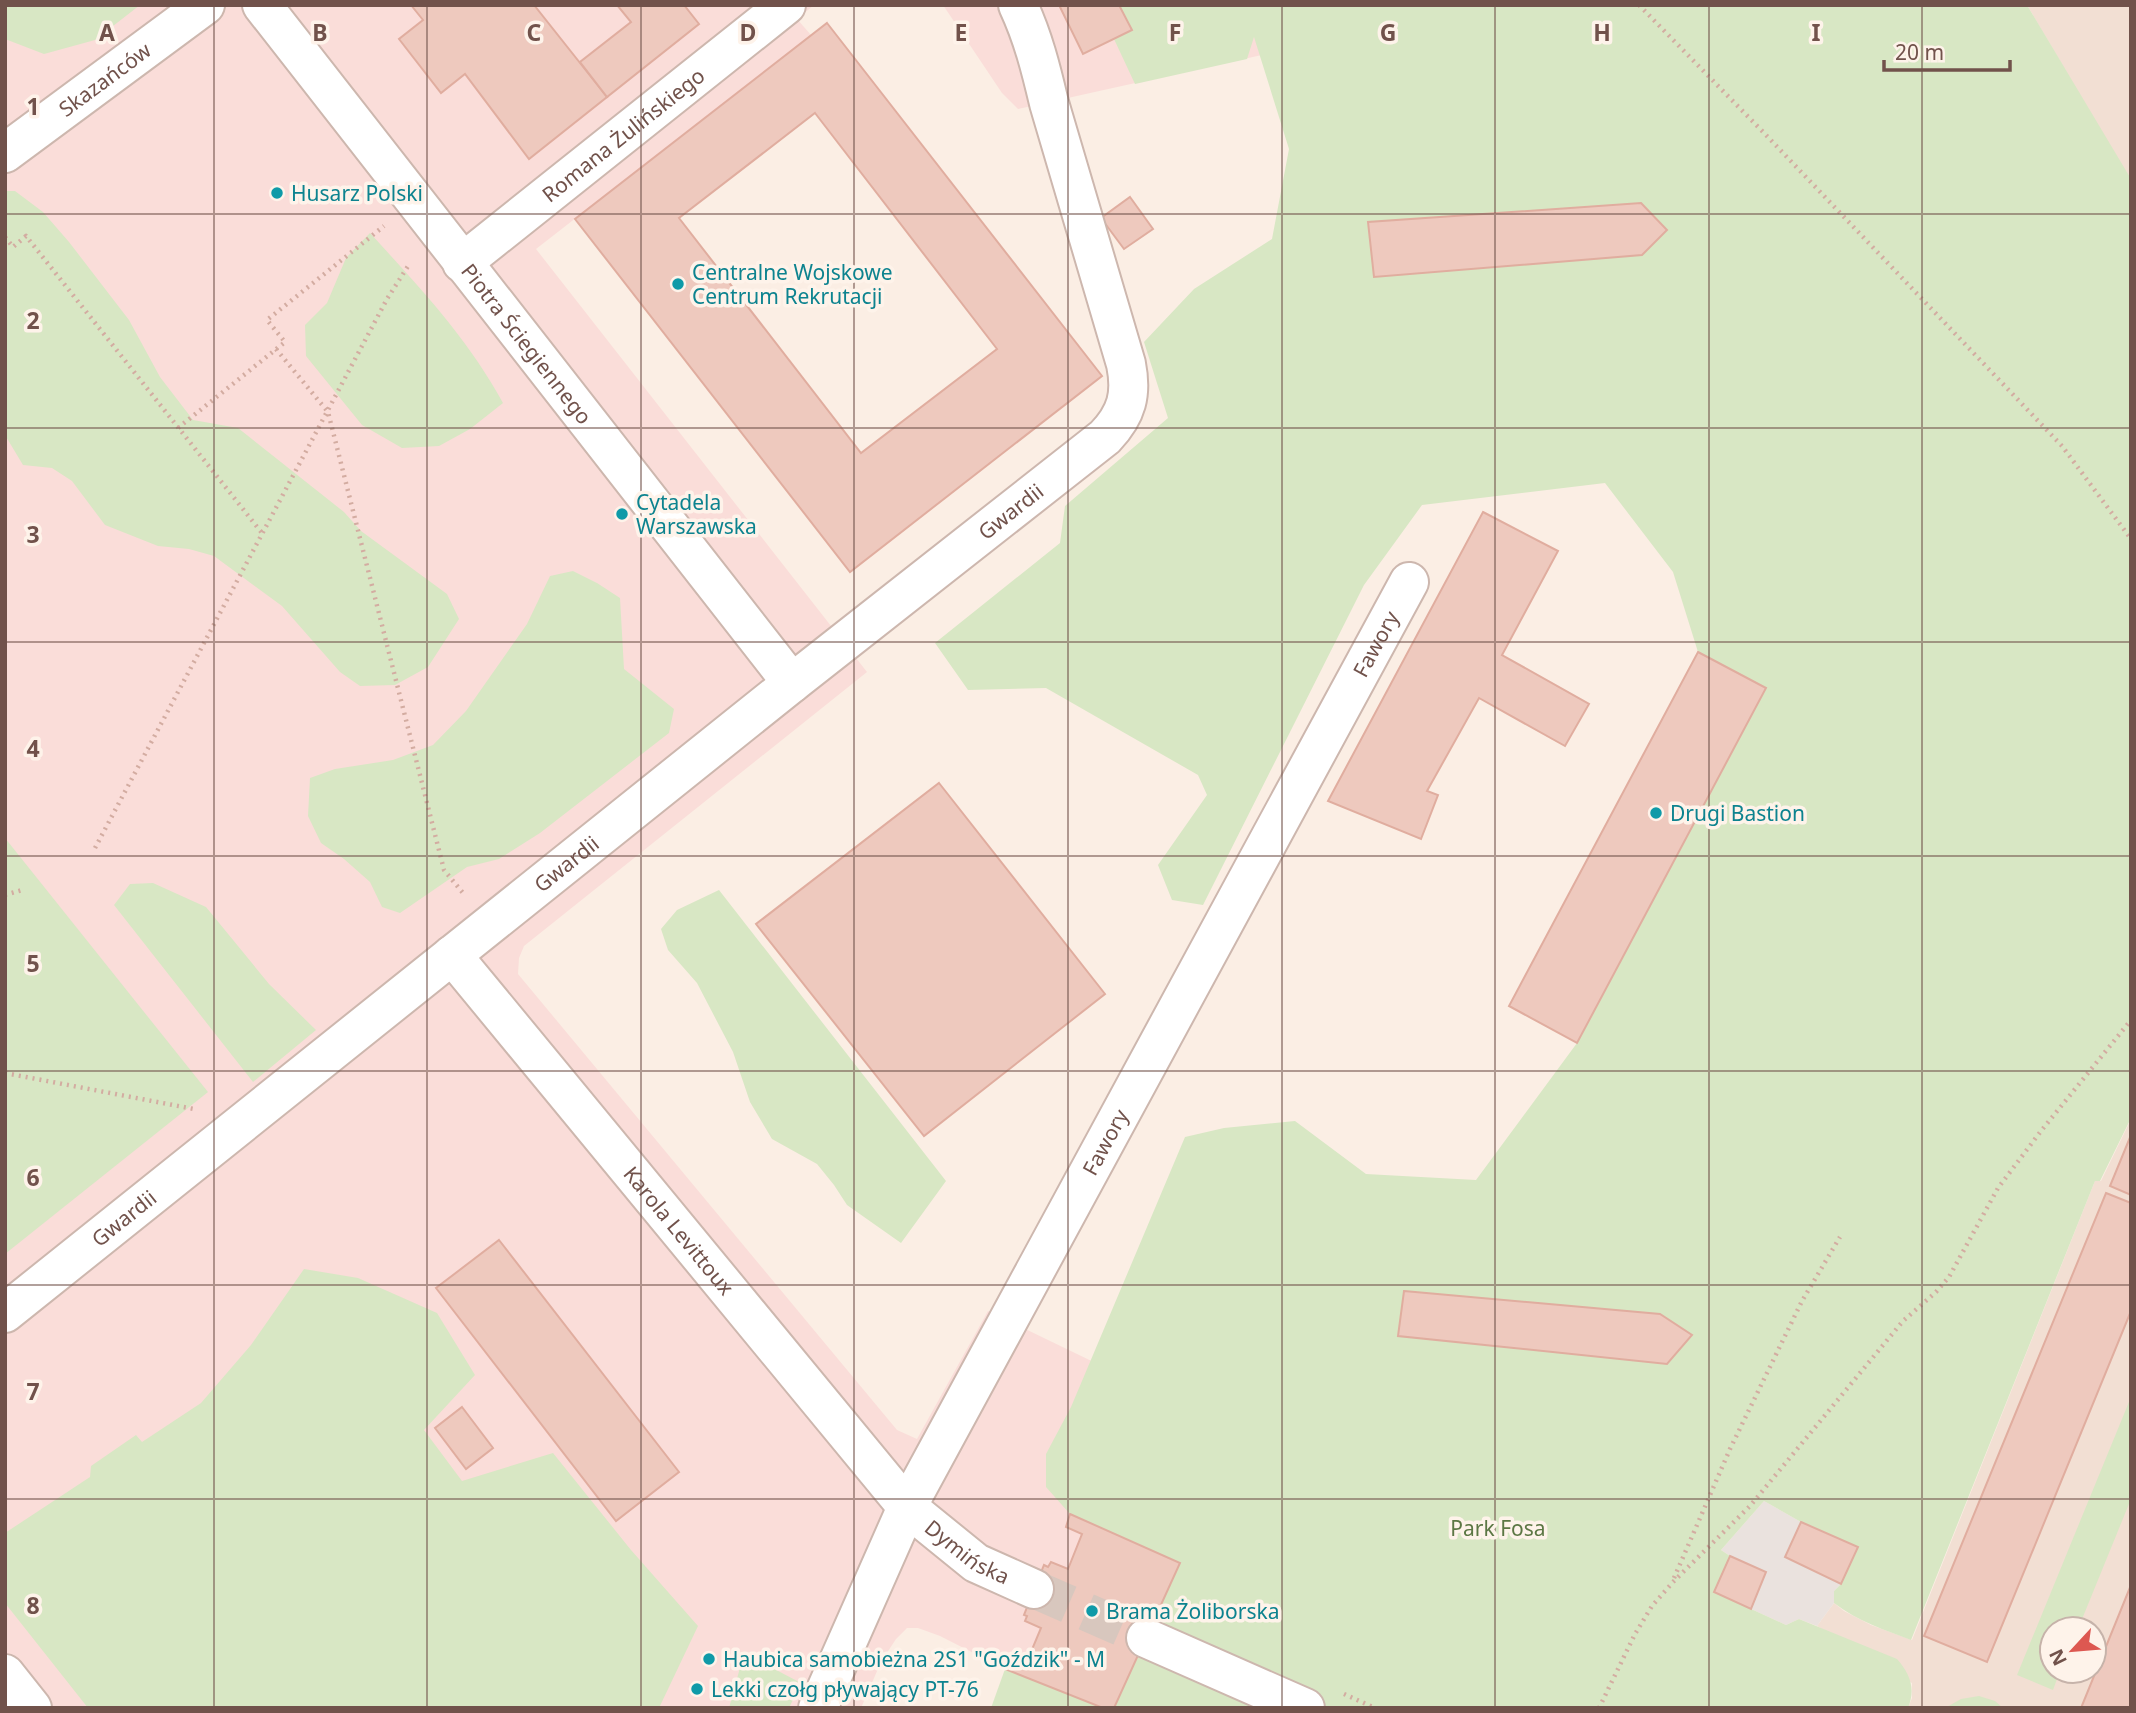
<svg xmlns="http://www.w3.org/2000/svg" width="2136" height="1713" font-family="'Noto Sans',sans-serif">
<rect width="100%" height="100%" fill="#fbeee4"/>
<g fill="#f2dfd3" fill-rule="evenodd">
<polygon points="2027,5 2131,5 2131,299 2112,149"/>
<path d="M2131 1119V1708H1908L1912 1698V1683L1817 1626 1834 1603 1844 1611 1871 1625 1912 1640 2095 1181H2101ZM2052 1629H2094V1671H2052Z"/>
</g>
<g fill="#faddd9">
<polygon points="5,5 814,5 797,19 811,35 536,249 867,672 524,946 519,958 518,974 897,1430 917,1439 988,1311 1325,1474 1177,1569 1114,1708 1103,1708 1005,1669 940,1636 918,1628 907,1628 896,1639 881,1662 861,1708 5,1708"/>
<polygon points="943,5 1345,5 1348,36 1018,109 1002,93"/>
</g>
<polygon fill="#eae2de" points="1764,1501 1801,1522 1858,1547 1841,1584 1834,1591 1834,1603 1817,1626 1799,1619 1786,1625 1714,1592 1730,1556 1721,1550"/>
<g fill="#d8e7c4" fill-rule="evenodd">
<polygon points="5,5 140,5 95,40 44,54 5,39"/>
<path d="M1119 5H2027L2131 179V1118L2100 1181H2095L1911 1640C1885 1630 1857 1621 1834 1603V1591L1841 1584 1858 1547 1801 1522 1764 1501 1721 1550 1730 1556 1714 1592 1786 1625 1799 1619 1897 1659C1910 1674 1916 1688 1908 1708H1114L1180 1563 1070 1514 1046 1487V1454L1071 1407 1185 1137 1224 1128 1295 1121 1366 1174 1476 1180 1577 1043 1766 688 1698 652 1673 572 1605 483 1422 505 1364 585 1203 905 1172 900 1158 865 1207 795 1198 775 1046 688 968 690 935 643 1060 543 1065 506 1168 418 1144 342 1194 289 1272 239 1289 149 1254 37 1247 59 1135 84 1114 39 1131 30ZM1641 203 1666 230 1369 222Z"/>
<polygon points="5,191 15,191 43,212 69,242 129,320 160,377 193,420 238,428 344,512 361,531 447,594 459,619 428,667 395,685 360,686 340,672 282,606 214,556 189,549 158,546 105,525 72,481 52,468 23,465 5,435"/>
<path d="M370 233C420 288 467 337 503 403L470 429 439 446 402 448 362 425 306 356 305 325 327 303 346 258Z"/>
<polygon points="573,571 597,583 620,598 624,669 674,709 669,733 540,833 499,859 467,867 400,913 382,907 370,882 344,859 321,843 308,816 310,778 335,769 393,760 433,745 466,711 527,624 550,576"/>
<polygon points="5,838 208,1092 5,1254"/>
<polygon points="153,883 206,907 269,984 316,1030 253,1082 114,905 130,884"/>
<polygon points="719,890 946,1181 901,1243 847,1205 834,1185 817,1164 772,1139 750,1102 733,1052 697,983 668,950 661,929 677,910"/>
<polygon points="304,1269 358,1278 437,1313 475,1375 424,1430 462,1481 553,1453 631,1550 698,1626 659,1708 88,1708 5,1603 5,1533 90,1477 91,1466 136,1435 142,1442 201,1403 251,1345"/>
<polygon points="2131,1397 2131,1499 2078,1629 2052,1629 2052,1671 2060,1671 2053,1690 2017,1675"/>
<polygon points="744,1653 801,1683 789,1708 729,1708"/>
<polygon points="1005,1669 1103,1708 991,1708"/>
<polygon points="1979,1696 1995,1701 2003,1708 1945,1708 1961,1699"/>
</g>
<g fill="#eec9be" stroke="#e0ad9f" stroke-width="2" fill-rule="evenodd">
<polygon points="411,5 534,5 607,97 529,159 465,74 441,93 399,39 423,20"/>
<polygon points="617,5 684,5 699,24 607,97 580,62 631,22"/>
<polygon points="1059,5 1119,5 1132,30 1083,54"/>
<path d="M827 23 1102 376 850 572 575 219ZM815 113 997 349 861 453 679 218Z"/>
<polygon points="1130,197 1153,229 1124,249 1101,218"/>
<polygon points="1641,203 1667,230 1642,255 1374,277 1368,222"/>
<polygon points="1483,512 1558,551 1502,655 1589,704 1565,746 1479,698 1427,791 1438,795 1421,839 1328,801"/>
<polygon points="1698,652 1766,688 1577,1043 1509,1006"/>
<polygon points="939,783 1105,994 924,1136 756,924"/>
<polygon points="2131,1135 2131,1195 2110,1186"/>
<polygon points="2106,1193 2131,1203 2131,1311 1987,1662 1924,1636"/>
<polygon points="499,1240 679,1472 616,1521 436,1288"/>
<polygon points="1404,1291 1660,1314 1692,1335 1667,1364 1398,1336"/>
<polygon points="462,1407 493,1448 466,1469 435,1428"/>
<polygon points="1070,1514 1180,1563 1114,1708 1103,1708 1005,1669 1010,1657 1026,1664 1041,1628 1025,1621 1027,1616 1024,1615 1044,1565 1048,1567 1051,1562 1068,1569 1082,1534 1066,1527"/>
<polygon points="1801,1522 1858,1547 1841,1584 1785,1557"/>
<polygon points="1730,1556 1766,1572 1751,1609 1714,1592"/>
<polygon points="2131,1585 2131,1708 2081,1708"/>
</g>
<g fill="none" stroke-linecap="round" stroke-linejoin="round">
<polyline stroke="#d8c7be" stroke-width="38" stroke-dasharray="38 19" stroke-linecap="butt" points="1034,1589 1146,1638"/>
<defs>
<g id="minor">
<path id="s1" d="M262 5 792 683"/>
<path id="s2" d="M5 153 205 5"/>
<path id="s3" d="M462 263 786 5"/>
<path id="s4" d="M452 955 907 1507 976 1563 1034 1589"/>
<path id="s5" d="M5 1313 792 683 1105 437C1127 414 1132 394 1126 364L1049 103C1041 69 1033 37 1018 5"/>
<polyline points="1146,1638 1305,1708"/>
<polyline points="5,1674 32,1708"/>
<path id="s6" d="M818 1708 907 1507 1409 582"/>
</g>
</defs>
<use href="#minor" stroke="#cdb7ae" stroke-width="42"/>
<g stroke="#d3aca1" stroke-width="4.5" stroke-dasharray="2 5" stroke-linecap="butt">
<polyline points="1639,5 1765,134 2062,446 2131,539"/>
<polyline points="5,237 13,247 26,236 262,533"/>
<polyline points="276,349 328,412 444,870 463,893"/>
<polyline points="178,428 285,342 267,320 384,226"/>
<polyline points="95,848 387,299 410,263"/>
<polyline points="5,895 22,890"/>
<polyline points="5,1073 194,1109"/>
<polyline points="1674,1578 1730,1449 1802,1301 1840,1237"/>
<polyline points="1344,1694 1375,1708"/>
<polyline points="1599,1708 1635,1634 1652,1606 1673,1582 1750,1506 1903,1321 1936,1292 1949,1277 1998,1188 2041,1131 2131,1020"/>
</g>
<use href="#minor" stroke="#fff" stroke-width="38"/>
</g>
<path fill="none" stroke="#71524b" stroke-width="2" stroke-opacity="0.55" d="M214 5V1708M427 5V1708M641 5V1708M854 5V1708M1068 5V1708M1282 5V1708M1495 5V1708M1709 5V1708M1922 5V1708M5 214H2131M5 428H2131M5 642H2131M5 856H2131M5 1071H2131M5 1285H2131M5 1499H2131"/>
<g fill="#0f9aa8" stroke="#fef3ea" stroke-width="2.5">
<circle cx="277" cy="193" r="7"/>
<circle cx="678" cy="284" r="7"/>
<circle cx="622" cy="514" r="7"/>
<circle cx="1656" cy="813" r="7"/>
<circle cx="1092" cy="1611" r="7"/>
<circle cx="709" cy="1659" r="7"/>
<circle cx="697" cy="1689" r="7"/>
</g>
<g text-anchor="middle" dominant-baseline="central" stroke-width="7" stroke-linejoin="round" paint-order="stroke">
<g font-size="21" fill="#71524b" stroke="#fef3ea">
<text stroke="none"><textPath href="#s2" startOffset="124">Skazańców</textPath></text>
<text stroke="none"><textPath href="#s3" startOffset="206">Romana Żulińskiego</textPath></text>
<text stroke="none"><textPath href="#s1" startOffset="430">Piotra Ściegiennego</textPath></text>
<text stroke="none"><textPath href="#s5" startOffset="1286">Gwardii</textPath></text>
<text stroke="none"><textPath href="#s6" startOffset="1202">Fawory</textPath></text>
<text stroke="none"><textPath href="#s5" startOffset="719">Gwardii</textPath></text>
<text stroke="none"><textPath href="#s6" startOffset="635">Fawory</textPath></text>
<text stroke="none"><textPath href="#s5" startOffset="152">Gwardii</textPath></text>
<text stroke="none"><textPath href="#s4" startOffset="357">Karola Levittoux</textPath></text>
<text stroke="none"><textPath href="#s4" startOffset="791">Dymińska</textPath></text>
</g>
<g font-size="21" fill="#0d838f" stroke="#fef3ea" text-anchor="start">
<text x="291" y="193">Husarz Polski</text>
<text x="692" y="272">Centralne Wojskowe<tspan x="692" dy="24">Centrum Rekrutacji</tspan></text>
<text x="636" y="502">Cytadela<tspan x="636" dy="24">Warszawska</tspan></text>
<text x="1670" y="813">Drugi Bastion</text>
<text x="1106" y="1611">Brama Żoliborska</text>
<text x="723" y="1659">Haubica samobieżna 2S1 "Goździk" - M</text>
<text x="711" y="1689">Lekki czołg pływający PT-76</text>
</g>
<g font-size="21" fill="#5c7744" stroke="#fef3ea">
<text x="1498" y="1528">Park Fosa</text>
</g>
</g>
<g font-size="23" text-anchor="middle" font-weight="bold" fill="#71524b" stroke="#fef3ea" stroke-width="7" stroke-linejoin="round" paint-order="stroke">
<text x="107" y="41">A</text>
<text x="320" y="41">B</text>
<text x="534" y="41">C</text>
<text x="748" y="41">D</text>
<text x="961" y="41">E</text>
<text x="1175" y="41">F</text>
<text x="1388" y="41">G</text>
<text x="1602" y="41">H</text>
<text x="1816" y="41">I</text>
<text x="33" y="115">1</text>
<text x="33" y="329">2</text>
<text x="33" y="543">3</text>
<text x="33" y="757">4</text>
<text x="33" y="972">5</text>
<text x="33" y="1186">6</text>
<text x="33" y="1400">7</text>
<text x="33" y="1614">8</text>
</g>
<rect width="2136" height="1713" fill="none" stroke="#71524b" stroke-width="14"/>
<g transform="translate(2073 1650) rotate(244)"><circle r="33" fill="#fef3ea" stroke="#c6b3aa" stroke-width="2"/>
<path d="M0-5L12 26L0 18L-12 26Z" fill="#dd5851"/>
<text y="-10" font-size="19" font-weight="bold" text-anchor="middle" fill="#71524b">N</text>
</g>
<path d="M1884 60v10h126v-10" fill="none" stroke="#71524b" stroke-width="3.5"/>
<text x="1895" y="60" font-size="21" fill="#71524b" stroke="#fef3ea" stroke-width="5" paint-order="stroke">20 m</text>
</svg>
